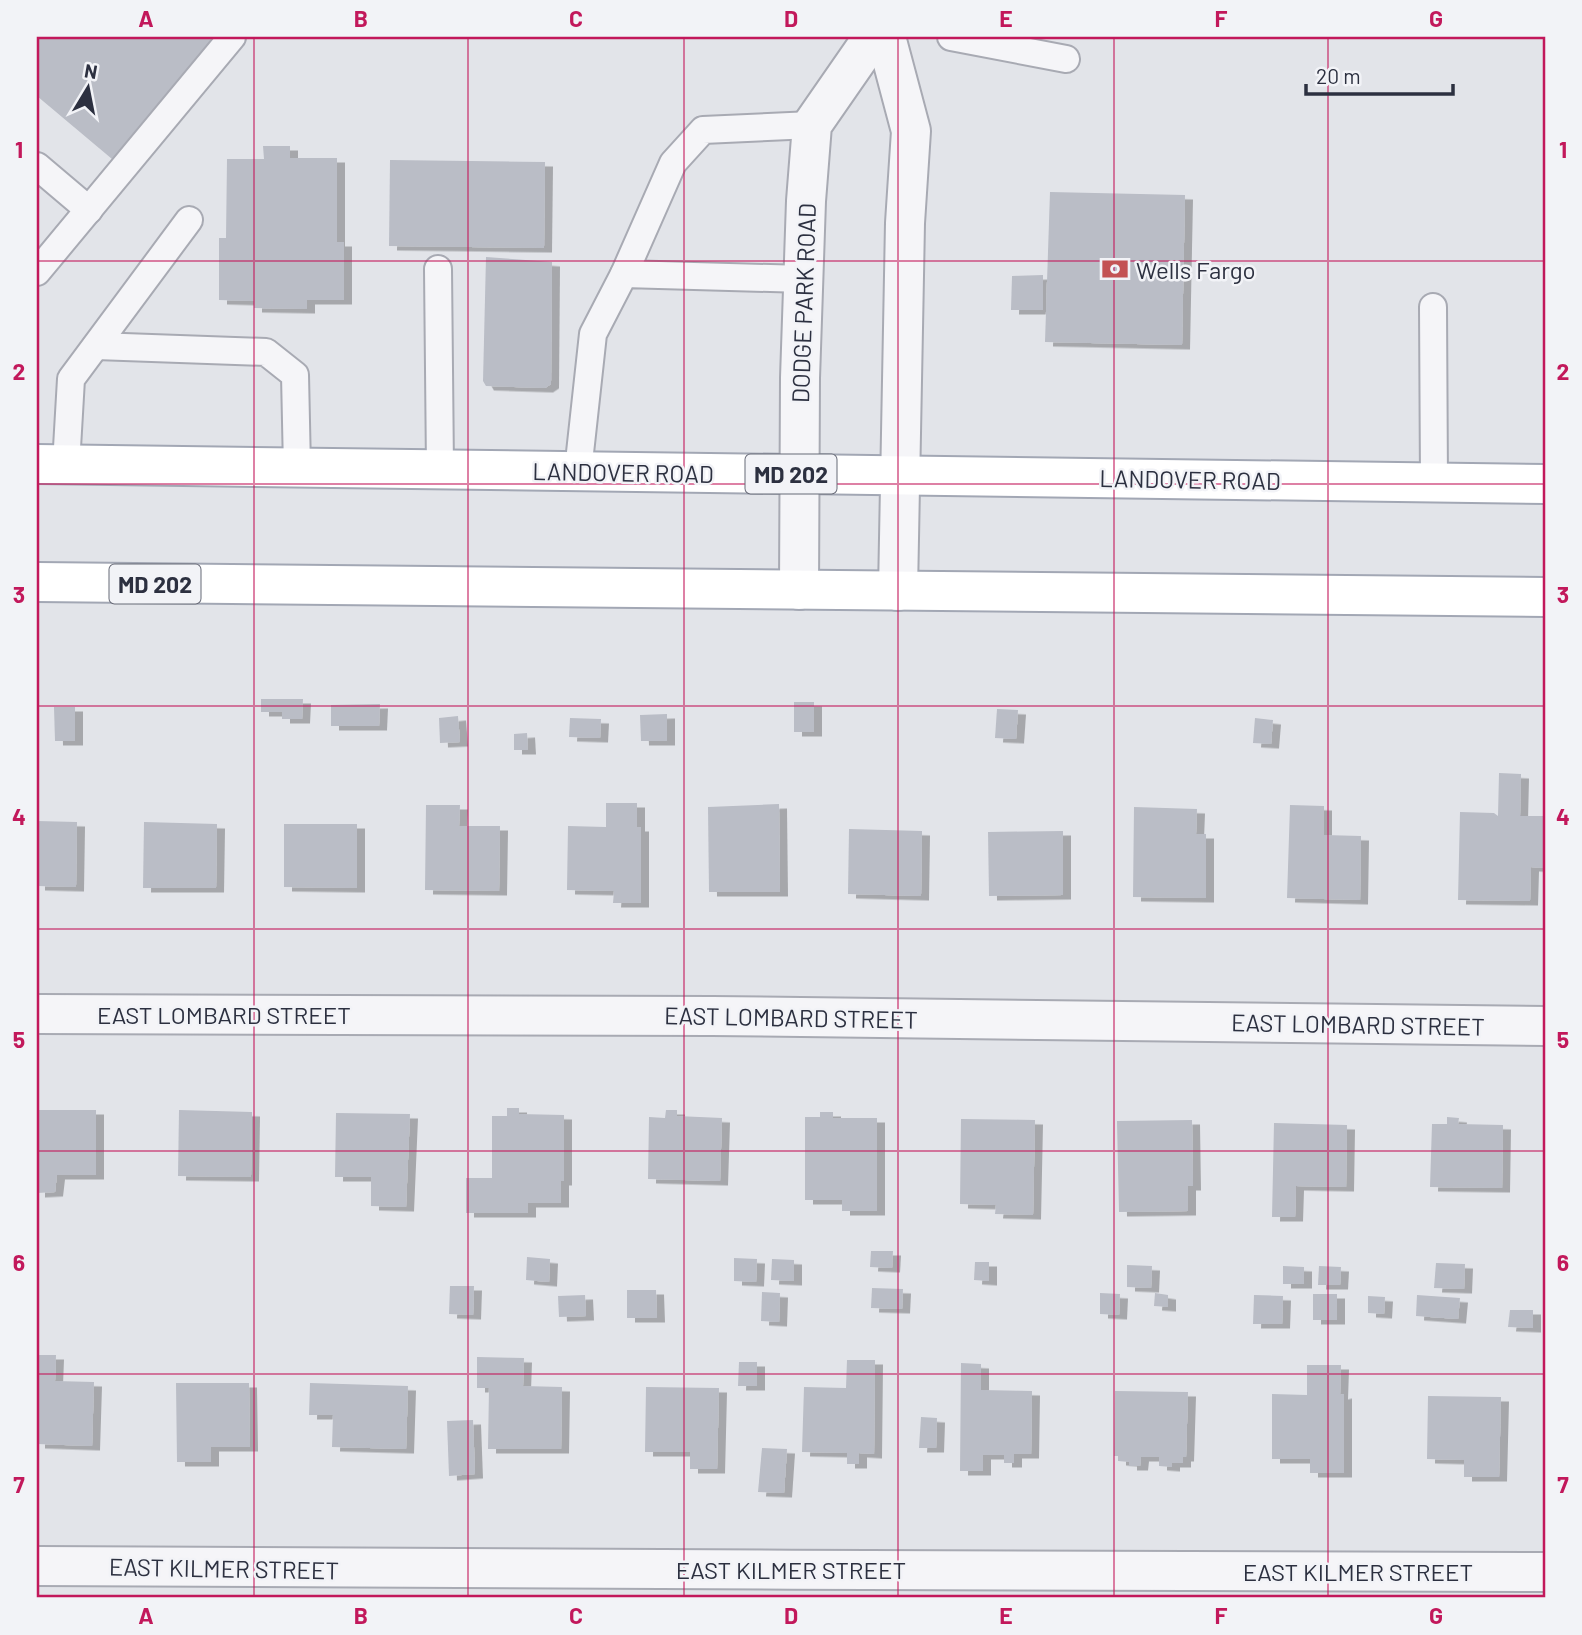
<svg xmlns="http://www.w3.org/2000/svg" width="1582" height="1635" font-family="Barlow,sans-serif">
<defs>
<filter id="shadow"><feDropShadow dx="8" dy="4.5" stdDeviation="0" flood-color="#0004"/></filter>
</defs>
<rect width="100%" height="100%" fill="#e2e4e9"/>
<g fill="#babdc6" filter="url(#shadow)">
<polygon points="37,37 215,37 112,159 37,96"/>
<polygon points="263,146 290,146 290,158 337,158 337,242 344,242 344,300 307,300 307,309 254,308 254,301 219,300 219,238 226,238 227,159 264,159"/>
<polygon points="390,160 545,162 544,248 389,246"/>
<polygon points="1050,192 1185,195 1182,345 1045,342"/>
<polygon points="486,257 552,262 551,384 545,388 486,386 483,381"/>
<polygon points="1043,275 1043,310 1011,310 1012,276"/>
<polygon points="261,699 303,699 302,719 282,719 282,712 261,712"/>
<rect x="794" y="702" width="20" height="30"/>
<polygon points="380,704 379,726 331,726 331,705"/>
<polygon points="54,707 75,707 75,741 55,741"/>
<polygon points="997,709 1018,710 1016,739 995,738"/>
<polygon points="667,714 667,741 641,741 640,715"/>
<polygon points="458,716 460,742 440,743 439,718"/>
<polygon points="570,718 601,719 600,738 569,737"/>
<polygon points="1255,718 1273,720 1271,744 1253,743"/>
<polygon points="527,733 528,750 514,750 514,734"/>
<polygon points="1499,773 1521,774 1520,816 1545,816 1545,868 1531,867 1530,901 1458,900 1460,812 1494,813 1498,816"/>
<polygon points="606,803 637,803 637,827 641,827 641,903 613,903 614,891 567,890 568,826 606,827"/>
<polygon points="779,804 780,892 709,892 708,807"/>
<polygon points="426,805 460,805 459,826 500,826 499,891 425,890"/>
<polygon points="1290,805 1324,806 1324,835 1361,836 1360,900 1287,898"/>
<polygon points="1134,807 1197,809 1196,834 1206,834 1206,898 1133,897"/>
<polygon points="37,821 77,822 76,887 37,886"/>
<polygon points="144,822 217,824 216,888 143,888"/>
<polygon points="284,824 357,824 357,888 284,887"/>
<polygon points="849,829 922,831 921,896 848,894"/>
<polygon points="1063,831 1063,895 989,896 988,832"/>
<polygon points="507,1108 519,1108 519,1114 564,1115 564,1181 561,1181 561,1203 528,1203 528,1213 466,1213 466,1178 492,1178 492,1116 507,1116"/>
<polygon points="37,1110 96,1110 96,1175 57,1175 55,1192 37,1193"/>
<polygon points="179,1110 252,1112 251,1177 178,1176"/>
<polygon points="666,1110 677,1110 677,1116 722,1118 720,1181 648,1179 649,1117 665,1118"/>
<polygon points="820,1112 833,1112 833,1118 877,1118 877,1211 842,1211 842,1200 805,1200 805,1117 820,1117"/>
<polygon points="336,1113 410,1114 406,1207 371,1206 371,1177 335,1177"/>
<polygon points="1447,1117 1459,1118 1458,1124 1503,1125 1502,1188 1430,1187 1432,1124 1447,1124"/>
<polygon points="961,1119 1035,1120 1033,1215 995,1214 996,1205 960,1204"/>
<polygon points="1192,1120 1193,1186 1188,1186 1188,1211 1119,1212 1117,1121"/>
<polygon points="1274,1123 1347,1125 1346,1187 1296,1186 1295,1217 1272,1217"/>
<polygon points="871,1251 893,1251 892,1268 870,1267"/>
<polygon points="527,1257 550,1259 549,1282 526,1280"/>
<polygon points="734,1258 757,1259 756,1282 734,1281"/>
<polygon points="772,1259 794,1260 794,1281 771,1280"/>
<polygon points="975,1262 989,1262 989,1281 974,1280"/>
<polygon points="1436,1263 1465,1264 1464,1289 1434,1288"/>
<polygon points="1127,1265 1152,1266 1151,1288 1127,1287"/>
<polygon points="1283,1266 1304,1267 1304,1284 1283,1284"/>
<polygon points="1319,1266 1341,1267 1340,1285 1318,1285"/>
<polygon points="450,1286 474,1286 473,1315 449,1314"/>
<polygon points="872,1288 903,1289 902,1309 871,1308"/>
<polygon points="627,1290 656,1290 657,1318 627,1318"/>
<polygon points="762,1292 780,1293 779,1322 761,1321"/>
<polygon points="1100,1293 1120,1294 1119,1315 1100,1314"/>
<polygon points="1155,1293 1168,1295 1168,1307 1154,1306"/>
<rect x="1313" y="1294" width="24" height="26"/>
<polygon points="585,1295 586,1316 559,1317 558,1296"/>
<polygon points="1254,1295 1283,1296 1282,1324 1253,1324"/>
<polygon points="1417,1295 1460,1298 1458,1319 1416,1316"/>
<polygon points="1368,1296 1385,1297 1384,1314 1368,1313"/>
<polygon points="1510,1310 1533,1310 1533,1328 1508,1327"/>
<polygon points="37,1355 56,1355 55,1381 94,1382 92,1446 37,1444"/>
<polygon points="477,1357 524,1358 523,1386 562,1387 561,1449 488,1449 489,1388 477,1388"/>
<polygon points="847,1360 875,1360 874,1454 859,1453 859,1464 847,1464 847,1453 802,1452 804,1387 846,1388"/>
<polygon points="739,1362 757,1362 757,1386 738,1386"/>
<polygon points="961,1363 981,1364 981,1390 1032,1391 1031,1454 1014,1454 1014,1463 1004,1463 1004,1455 983,1455 983,1471 960,1471"/>
<polygon points="1307,1365 1341,1365 1340,1395 1344,1394 1344,1473 1310,1473 1310,1459 1272,1459 1272,1394 1307,1395"/>
<polygon points="176,1383 249,1383 250,1447 211,1447 211,1462 177,1462"/>
<polygon points="310,1383 408,1386 406,1449 332,1447 333,1415 309,1415"/>
<polygon points="646,1387 719,1388 717,1469 690,1469 690,1452 645,1452"/>
<polygon points="1115,1391 1188,1392 1186,1457 1183,1457 1183,1463 1172,1463 1172,1467 1159,1466 1159,1457 1141,1457 1140,1466 1129,1466 1129,1462 1118,1461 1118,1456 1114,1456"/>
<polygon points="1428,1396 1501,1397 1499,1477 1464,1477 1464,1460 1427,1459"/>
<polygon points="921,1417 937,1418 936,1448 919,1448"/>
<polygon points="473,1420 475,1474 449,1476 447,1421"/>
<polygon points="762,1448 787,1449 784,1493 758,1492"/>
</g>
<g fill="none" stroke-linecap="round" stroke-linejoin="round">
<defs>
<g id="service">
<polyline points="951,37 1066,59"/>
<polyline points="37,166 89,210"/>
<polyline points="438,269 440,469"/>
<polyline points="37,272 232,37"/>
<polyline points="624,274 673,163 703,130 812,125"/>
<polyline points="1433,307 1434,483"/>
<polyline points="96,346 266,352 295,375 297,468"/>
<polyline points="66,465 71,379 189,220"/>
<polyline points="578,471 593,334 624,274 804,279"/>
</g>
<g id="minor">
<polyline points="886,37 911,131 905,223 898,591"/>
<polyline points="799,590 800,378 806,201 812,125 873,37"/>
<polyline points="37,1014 712,1016 1545,1026"/>
<path d="M37 1566C540 1572 1042 1568 1545 1572"/>
</g>
<g id="primary">
<polyline points="37,464 1545,484"/>
<polyline points="37,582 1545,597"/>
</g>
</defs>
<use href="#service" stroke="#a8aab3" stroke-width="30"/>
<use href="#minor" stroke="#a8aab3" stroke-width="42"/>
<use href="#primary" stroke="#a2a7b4" stroke-width="42"/>
<use href="#service" stroke="#f5f5f8" stroke-width="26"/>
<use href="#minor" stroke="#f5f5f8" stroke-width="38"/>
<use href="#primary" stroke="#fff" stroke-width="38"/>
</g>
<path fill="none" stroke="#c2185b" stroke-width="2" stroke-opacity="0.55" d="M254 37V1598M468 37V1598M684 37V1598M898 37V1598M1114 37V1598M1328 37V1598M37 261H1545M37 484H1545M37 706H1545M37 929H1545M37 1151H1545M37 1374H1545"/>
<defs>
<symbol id="bank-bare" viewBox="-9 -9 18 18"><path d="M-6-4H6V4H-6ZM0-2.3a2.3 2.3 0 1 0 0 4.6a2.3 2.3 0 1 0 0-4.6Z" fill="#c35253" stroke="#f2f3f7" stroke-width="2.5" paint-order="stroke"/></symbol>
</defs>
<g fill-rule="evenodd">
<use href="#bank-bare" x="1096" y="250" width="38" height="38"/>
</g>
<g text-anchor="middle" dominant-baseline="central" stroke-width="5" stroke-linejoin="round" paint-order="stroke">
<g fill="#f2f3f7" stroke="#676a77" stroke-width="2">
<rect x="745.5" y="454.5" width="91" height="39" rx="5"/>
<rect x="109.5" y="564.5" width="91" height="39" rx="5"/>
</g>
<g font-size="23" font-weight="bold" fill="#2c3040">
<text x="791" y="474">MD 202</text>
<text x="155" y="584">MD 202</text>
</g>
<g font-size="24" fill="#2c3040" stroke="#f2f3f7" text-anchor="start">
<text x="1136" y="269">Wells Fargo</text>
</g>
<g font-size="24" fill="#2c3040" stroke="#f2f3f7">
<text transform="translate(803 303) rotate(-88)">DODGE PARK ROAD</text>
<text transform="translate(623 472) rotate(1)">LANDOVER ROAD</text>
<text transform="translate(1190 479) rotate(1)">LANDOVER ROAD</text>
<text x="224" y="1014">EAST LOMBARD STREET</text>
<text transform="translate(791 1017) rotate(1)">EAST LOMBARD STREET</text>
<text transform="translate(1358 1024) rotate(1)">EAST LOMBARD STREET</text>
<text transform="translate(224 1568) rotate(1)">EAST KILMER STREET</text>
<text x="791" y="1569">EAST KILMER STREET</text>
<text x="1358" y="1571">EAST KILMER STREET</text>
</g>
</g>
<rect width="1582" height="1635" fill="none" stroke="#f2f3f7" stroke-width="77"/>
<g transform="translate(88 88) rotate(10)" stroke="#f2f3f7" stroke-width="5" paint-order="stroke">
<path d="M0-5L12 26L0 18L-12 26Z" fill="#2c3040"/>
<text y="-10" font-size="19" font-weight="bold" text-anchor="middle" fill="#2c3040">N</text>
</g>
<path d="M1306 84v10h147v-10" fill="none" stroke="#2c3040" stroke-width="3.5"/>
<text x="1316" y="84" font-size="21" fill="#2c3040" stroke="#f2f3f7" stroke-width="5" paint-order="stroke">20 m</text>
<rect x="38" y="38" width="1506" height="1558" fill="none" stroke="#c2185b" stroke-width="2.5"/>
<g font-size="23" text-anchor="middle" font-weight="bold" fill="#c2185b">
<text x="146" y="27">A</text>
<text x="361" y="27">B</text>
<text x="576" y="27">C</text>
<text x="791" y="27">D</text>
<text x="1006" y="27">E</text>
<text x="1221" y="27">F</text>
<text x="1436" y="27">G</text>
<text x="19" y="158">1</text>
<text x="1563" y="158">1</text>
<text x="19" y="380">2</text>
<text x="1563" y="380">2</text>
<text x="19" y="603">3</text>
<text x="1563" y="603">3</text>
<text x="19" y="825">4</text>
<text x="1563" y="825">4</text>
<text x="19" y="1048">5</text>
<text x="1563" y="1048">5</text>
<text x="19" y="1271">6</text>
<text x="1563" y="1271">6</text>
<text x="19" y="1493">7</text>
<text x="1563" y="1493">7</text>
<text x="146" y="1624">A</text>
<text x="361" y="1624">B</text>
<text x="576" y="1624">C</text>
<text x="791" y="1624">D</text>
<text x="1006" y="1624">E</text>
<text x="1221" y="1624">F</text>
<text x="1436" y="1624">G</text>
</g>
</svg>
